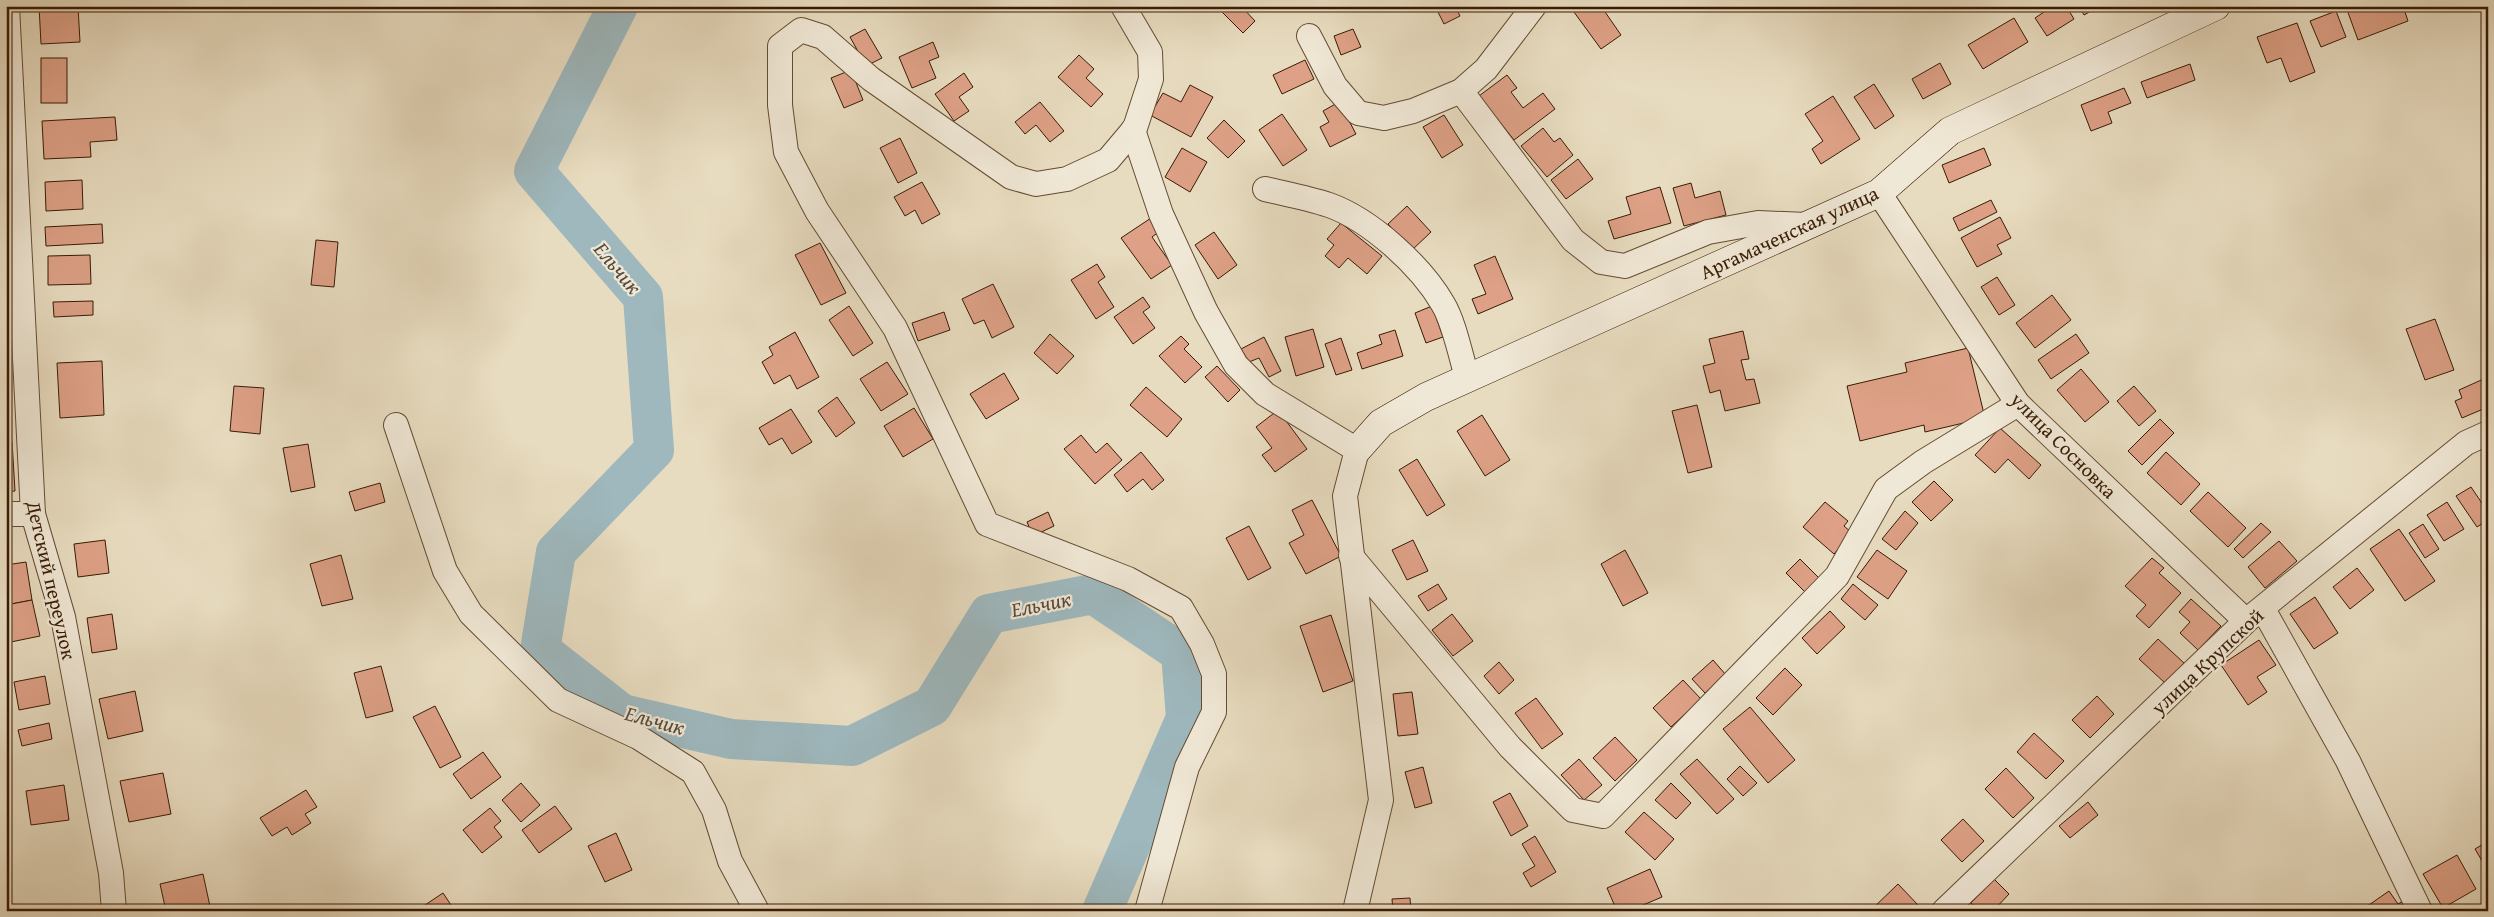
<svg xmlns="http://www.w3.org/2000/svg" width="2494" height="917" font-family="'Gentium Book Plus',serif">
<rect width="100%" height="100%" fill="#e8dcc0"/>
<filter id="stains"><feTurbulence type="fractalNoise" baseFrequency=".004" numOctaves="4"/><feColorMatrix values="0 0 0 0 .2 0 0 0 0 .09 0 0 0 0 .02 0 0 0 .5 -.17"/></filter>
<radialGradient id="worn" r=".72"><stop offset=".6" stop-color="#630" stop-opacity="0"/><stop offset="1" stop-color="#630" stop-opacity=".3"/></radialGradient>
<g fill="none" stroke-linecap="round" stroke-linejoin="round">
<polyline stroke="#9eb8be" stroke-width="40" points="618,6 534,171 643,297 654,450 556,552 540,650 622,714 731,739 852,746 932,706 989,614 1093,594 1181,653 1186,718 1102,911"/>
</g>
<g fill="#dea187" stroke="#381b04">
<polygon points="39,6 78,6 80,42 41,44"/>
<polygon points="1216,6 1241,6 1255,21 1243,33"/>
<polygon points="1435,6 1455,6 1460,16 1444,24"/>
<polygon points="1573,6 1607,6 1603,9 1621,35 1601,49 1571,8"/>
<polygon points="2053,6 2066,6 2074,19 2047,36 2035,18"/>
<polygon points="2079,6 2100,6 2084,15"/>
<polygon points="2349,6 2403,6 2408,21 2358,40 2346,7"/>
<polygon points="2336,11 2346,37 2321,47 2310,21"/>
<polygon points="2014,18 2028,42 1983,69 1968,45"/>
<polygon points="2297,23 2315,72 2290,82 2281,58 2267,63 2257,37"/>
<polygon points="865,29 882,58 866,66 850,37"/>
<polygon points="1353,29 1361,47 1341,55 1334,36"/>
<polygon points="933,42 939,57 929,61 936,78 912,88 899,57"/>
<polygon points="1079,55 1094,69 1086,78 1103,94 1091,107 1058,77"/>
<rect x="41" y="58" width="26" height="45"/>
<polygon points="1305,60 1314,79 1282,94 1273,75"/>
<polygon points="1940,63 1951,84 1923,99 1912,79"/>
<polygon points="2190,64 2195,80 2147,98 2141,82"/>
<polygon points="851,70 863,100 844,108 831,78"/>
<polygon points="964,73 973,87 959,97 969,111 954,121 935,94"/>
<polygon points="1507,75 1517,88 1511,92 1523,108 1543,93 1555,109 1514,140 1479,96"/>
<polygon points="1874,84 1894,116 1875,129 1854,97"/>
<polygon points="1190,85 1213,97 1191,137 1150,115 1163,93 1181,102"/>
<polygon points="2124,88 2131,103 2108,112 2112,123 2091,131 2081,105"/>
<polygon points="1833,96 1860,139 1821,164 1812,149 1823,141 1805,114"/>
<polygon points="1040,102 1064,131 1050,142 1036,125 1025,134 1015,122"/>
<polygon points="1339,102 1356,134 1330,147 1320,127 1329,122 1323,111"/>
<polygon points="1282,114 1307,150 1283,166 1259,130"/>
<polygon points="1444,115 1463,145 1442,158 1423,127"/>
<polygon points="115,117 117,140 90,142 91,157 44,159 42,121"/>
<polygon points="1224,120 1245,141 1228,158 1207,138"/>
<polygon points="1543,128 1554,142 1560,138 1573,155 1547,177 1521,146"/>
<polygon points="900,138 917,173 898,183 880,148"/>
<polygon points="1182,148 1207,162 1190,192 1165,177"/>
<polygon points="1984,148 1991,165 1949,183 1942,165"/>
<polygon points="1578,159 1593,179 1566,199 1551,180"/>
<polygon points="82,180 83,209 46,211 45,182"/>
<polygon points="922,182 940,214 922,224 915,210 905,216 894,197"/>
<polygon points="1691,183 1695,198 1720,191 1726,215 1684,226 1673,188"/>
<polygon points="1660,187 1671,223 1614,239 1608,221 1631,214 1626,197"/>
<polygon points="1991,200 1997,212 1959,231 1953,218"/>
<polygon points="1407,206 1431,232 1412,250 1388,224"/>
<polygon points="2000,217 2011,238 1997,245 2002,254 1977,267 1961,238"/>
<polygon points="1151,218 1160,231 1152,237 1172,265 1151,279 1121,238"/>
<polygon points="1341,223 1382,256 1367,274 1348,258 1339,268 1325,256 1334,245 1327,239"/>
<polygon points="102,224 103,243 46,246 45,227"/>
<polygon points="1214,232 1237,265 1218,279 1195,245"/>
<polygon points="316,240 338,242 334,287 311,285"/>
<polygon points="820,243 846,293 821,305 795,255"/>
<polygon points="90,255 91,284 48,285 48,256"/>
<polygon points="1495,256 1513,299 1478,314 1472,299 1486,294 1474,265"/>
<polygon points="1097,264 1105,277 1098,282 1114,307 1096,319 1071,280"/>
<polygon points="1997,277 2015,305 1999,315 1981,287"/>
<polygon points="993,284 1014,327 992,338 984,320 974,324 962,299"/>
<polygon points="2052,295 2071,320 2035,348 2016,323"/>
<polygon points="1143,297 1150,307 1143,312 1155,328 1133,344 1114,317"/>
<polygon points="93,301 93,315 54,317 53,302"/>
<polygon points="849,306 873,343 853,356 829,320"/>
<polygon points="1432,306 1443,337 1426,343 1415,313"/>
<polygon points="944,312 950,330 918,341 912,323"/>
<polygon points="2435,319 2454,370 2425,380 2406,329"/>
<polygon points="1313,329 1324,367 1296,376 1285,337"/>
<polygon points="1395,330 1403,356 1362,369 1357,353 1382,344 1379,335"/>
<polygon points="1743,331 1749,359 1741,360 1746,380 1754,379 1760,403 1725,411 1720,390 1710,393 1703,366 1715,363 1709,339"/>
<polygon points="795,332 819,377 797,389 790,375 774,384 762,362 773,355 769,347"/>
<polygon points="1050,334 1074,356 1057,374 1034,353"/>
<polygon points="2076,334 2089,353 2051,379 2038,360"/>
<polygon points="1181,336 1189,344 1184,349 1202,367 1185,383 1159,356"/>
<polygon points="1264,337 1281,371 1269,377 1259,358 1249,362 1241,349"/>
<polygon points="1341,338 1352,370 1336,375 1325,344"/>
<polygon points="1968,348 1985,418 1925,432 1924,425 1860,441 1847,386 1907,372 1905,363"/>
<polygon points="102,361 104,415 60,418 57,363"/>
<polygon points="887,362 908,394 881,411 860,379"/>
<polygon points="1217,366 1240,390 1228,402 1205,377"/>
<polygon points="2081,369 2109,402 2085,422 2057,390"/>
<polygon points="1004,373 1019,399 986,419 970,394"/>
<polygon points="2488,377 2488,407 2462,418 2455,401 2462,398 2459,390"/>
<polygon points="234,386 264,388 260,434 230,431"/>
<polygon points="2134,386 2156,411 2139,426 2117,401"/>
<polygon points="1146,387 1182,419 1167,437 1130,405"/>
<polygon points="837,397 855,423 836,437 818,411"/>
<polygon points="1697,405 1712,467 1688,473 1672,411"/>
<polygon points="914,408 933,439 903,457 884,426"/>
<polygon points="791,409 812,442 792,454 782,438 769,445 759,428"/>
<polygon points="1278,410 1307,449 1275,472 1262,455 1272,448 1256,427"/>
<polygon points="1482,415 1510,460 1485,476 1457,431"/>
<polygon points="2160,419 2174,433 2142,465 2128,451"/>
<polygon points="2000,428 2041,465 2029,479 2008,459 1995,473 1975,455"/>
<polygon points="1081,435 1096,453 1107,443 1122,460 1095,484 1064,449"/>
<polygon points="6,441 12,441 15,491 6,492"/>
<polygon points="308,444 315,487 291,492 283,448"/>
<polygon points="1141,452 1164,480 1152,490 1143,479 1127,492 1114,475"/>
<polygon points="2166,452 2200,484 2181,505 2147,473"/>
<polygon points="1417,459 1445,505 1427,516 1399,470"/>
<polygon points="1934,481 1953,500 1931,521 1912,502"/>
<polygon points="380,483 385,502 355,511 349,492"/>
<polygon points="2471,487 2488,512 2488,520 2477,527 2456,496"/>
<polygon points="2208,492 2246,528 2228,547 2190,511"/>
<polygon points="1312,500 1341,556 1306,574 1289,543 1304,535 1292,510"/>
<polygon points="1825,502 1848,521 1844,526 1852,533 1834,554 1803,527"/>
<polygon points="2447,502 2464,529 2444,541 2427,515"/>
<polygon points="1905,511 1918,523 1896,550 1882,539"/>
<polygon points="1048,512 1054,526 1033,536 1027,522"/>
<polygon points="2261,523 2271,532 2243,558 2234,549"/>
<polygon points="2423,524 2439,549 2425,558 2409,533"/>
<polygon points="1249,526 1271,568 1248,580 1226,538"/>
<polygon points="2399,529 2435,581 2405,601 2370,549"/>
<polygon points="105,540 109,573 78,577 74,544"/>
<polygon points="1413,540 1428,571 1407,580 1392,550"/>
<polygon points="2279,541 2297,561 2265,588 2248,567"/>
<polygon points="1625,550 1648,593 1623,606 1601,564"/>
<polygon points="1877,550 1907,571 1888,599 1857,577"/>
<polygon points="341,555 353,599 322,606 310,564"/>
<polygon points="2152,558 2164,568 2159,573 2181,593 2149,628 2136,616 2146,605 2125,586"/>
<polygon points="1800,559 1820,579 1806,593 1786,573"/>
<polygon points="26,562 32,600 6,605 6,565"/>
<polygon points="2357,568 2374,590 2350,609 2333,587"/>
<polygon points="1438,584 1447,599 1428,611 1418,596"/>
<polygon points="1853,584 1878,605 1865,620 1841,599"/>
<polygon points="2315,597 2338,633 2314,649 2290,614"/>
<polygon points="2191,599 2221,626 2198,650 2180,633 2190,622 2179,612"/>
<polygon points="32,600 40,636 6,643 6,605"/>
<polygon points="1830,611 1845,627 1817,654 1802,638"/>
<polygon points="112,614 117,649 92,653 87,618"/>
<polygon points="1452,614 1473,641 1453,656 1432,630"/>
<polygon points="1331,615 1353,681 1323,692 1300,626"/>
<polygon points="2158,639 2184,663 2165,683 2139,659"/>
<polygon points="2259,640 2276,665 2257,677 2267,692 2248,705 2221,665"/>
<polygon points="1713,660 1726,675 1705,693 1692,679"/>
<polygon points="1499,662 1514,680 1499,694 1484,676"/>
<polygon points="381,666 393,711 366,718 354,673"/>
<polygon points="1785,668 1802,685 1773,715 1756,698"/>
<polygon points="45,676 50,704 19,710 14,682"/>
<polygon points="1683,680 1701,699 1671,727 1653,708"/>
<polygon points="135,691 143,731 108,739 99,699"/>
<polygon points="1412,692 1418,734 1398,736 1393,694"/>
<polygon points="2097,696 2114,714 2090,738 2072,720"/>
<polygon points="1536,698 1563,734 1542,749 1515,713"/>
<polygon points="435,706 461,757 440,768 413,717"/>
<polygon points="1750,707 1795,760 1768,783 1723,729"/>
<polygon points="49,723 52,739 22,746 18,730"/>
<polygon points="2034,733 2064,761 2046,779 2017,752"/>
<polygon points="1615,737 1637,760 1615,781 1593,758"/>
<polygon points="483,752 501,777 471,799 453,774"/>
<polygon points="1579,759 1602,785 1584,800 1561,775"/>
<polygon points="1697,759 1734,799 1717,814 1680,774"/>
<polygon points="1740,766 1757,783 1743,796 1727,779"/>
<polygon points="1423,767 1432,803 1415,808 1405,772"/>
<polygon points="2006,768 2034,798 2013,818 1985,789"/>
<polygon points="163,773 171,814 129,822 120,781"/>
<polygon points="521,783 540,805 521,822 502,800"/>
<polygon points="1671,783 1691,803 1676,819 1655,800"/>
<polygon points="64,785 69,820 31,825 26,791"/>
<polygon points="306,790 317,807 305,814 311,823 292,835 287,827 272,836 260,818"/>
<polygon points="1510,793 1528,826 1511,836 1493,802"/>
<polygon points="2088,802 2098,815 2070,838 2059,826"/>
<polygon points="555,806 572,829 539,853 522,830"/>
<polygon points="490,808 501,821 494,827 502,837 482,853 463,830"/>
<polygon points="1644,812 1674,839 1655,860 1625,832"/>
<polygon points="1963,819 1984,841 1962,862 1941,840"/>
<polygon points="616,833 632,870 605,882 588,846"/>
<polygon points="1535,836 1556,872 1531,887 1523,873 1535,866 1522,844"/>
<polygon points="2488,841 2488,871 2475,849"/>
<polygon points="2457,855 2476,889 2443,908 2423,874"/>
<polygon points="1650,869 1662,897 1629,911 1617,911 1607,888"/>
<polygon points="203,874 211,911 166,911 160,884"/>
<polygon points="1994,879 2009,894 1993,911 1978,911 1971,903"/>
<polygon points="1898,884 1918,905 1912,911 1870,911"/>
<polygon points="2389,891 2398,904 2405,900 2412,911 2368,911 2366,907"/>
<polygon points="443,893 455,911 416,911"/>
<polygon points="1410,898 1411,911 1393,911 1392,899"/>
</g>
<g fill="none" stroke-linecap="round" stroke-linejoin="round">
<defs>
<g id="street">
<polyline points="7,6 33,514 63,617 111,873 114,911"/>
<polyline points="1123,6 1150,52 1151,79 1135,128 1108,160 1067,179 1036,184 1011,177 871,79 823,37 801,30 780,46 780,105 786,152 817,211 895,328 987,524 1128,579 1181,608 1202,644 1214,674 1214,712 1187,767 1147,911"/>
<polyline points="1309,36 1335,86 1358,113 1384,118 1413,111 1461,91 1486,69 1534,6"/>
<polyline points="1461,91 1573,240 1601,262 1625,266 1708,232 1758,223 1807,225"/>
<polyline points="1133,130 1161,214 1206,312 1236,365 1265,394 1357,450 1345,496 1381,800 1355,911"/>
<path d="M1265 189C1286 194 1308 198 1329 205 1371 220 1421 266 1443 304 1454 322 1461 357 1467 377"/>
<polyline points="1879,193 2018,404 2246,621"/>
<polyline points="396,425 445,571 471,614 558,700 638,737 693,772 714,810 730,861 757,911"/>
<polyline points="6,514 33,514"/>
<polyline points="1351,556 1510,747 1573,810 1603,816 1837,576 1886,489 1923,462 2018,404"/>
<polyline points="2263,609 2348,761 2420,911"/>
<polyline points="1944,911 2246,621 2466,443 2488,433"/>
</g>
<polyline id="secondary" points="1357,450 1381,423 1426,397 1879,193 1950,131 2216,6"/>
</defs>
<use href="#street" stroke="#644b33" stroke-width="26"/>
<use href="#secondary" stroke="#381b04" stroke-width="29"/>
<use href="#street" stroke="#f0e8d6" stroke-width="24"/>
<use href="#secondary" stroke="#f0e8d6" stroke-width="28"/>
</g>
<g text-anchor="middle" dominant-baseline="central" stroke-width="4.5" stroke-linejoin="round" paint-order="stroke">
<g font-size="20" fill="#381b04" stroke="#f0e8d6">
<text transform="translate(1789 232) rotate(-25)">Аргамаченская улица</text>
<text transform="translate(2064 445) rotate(45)">улица Сосновка</text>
<text transform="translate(52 580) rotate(77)">Детский переулок</text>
<text transform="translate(2207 661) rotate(-43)">улица Крупской</text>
</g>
<g font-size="21" font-style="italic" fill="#574a3c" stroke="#f0e8d6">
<text transform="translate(618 268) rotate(50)">Ельчик</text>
<text transform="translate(1041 604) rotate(-11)">Ельчик</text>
<text transform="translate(655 720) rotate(15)">Ельчик</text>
</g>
</g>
<rect width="2494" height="917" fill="none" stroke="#e8dcc0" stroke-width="25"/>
<rect x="8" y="8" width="2479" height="902" fill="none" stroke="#381b04" stroke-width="2.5"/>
<rect x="12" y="12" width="2469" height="892" fill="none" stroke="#381b04"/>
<rect width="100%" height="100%" filter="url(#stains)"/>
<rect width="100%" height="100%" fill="url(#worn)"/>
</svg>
